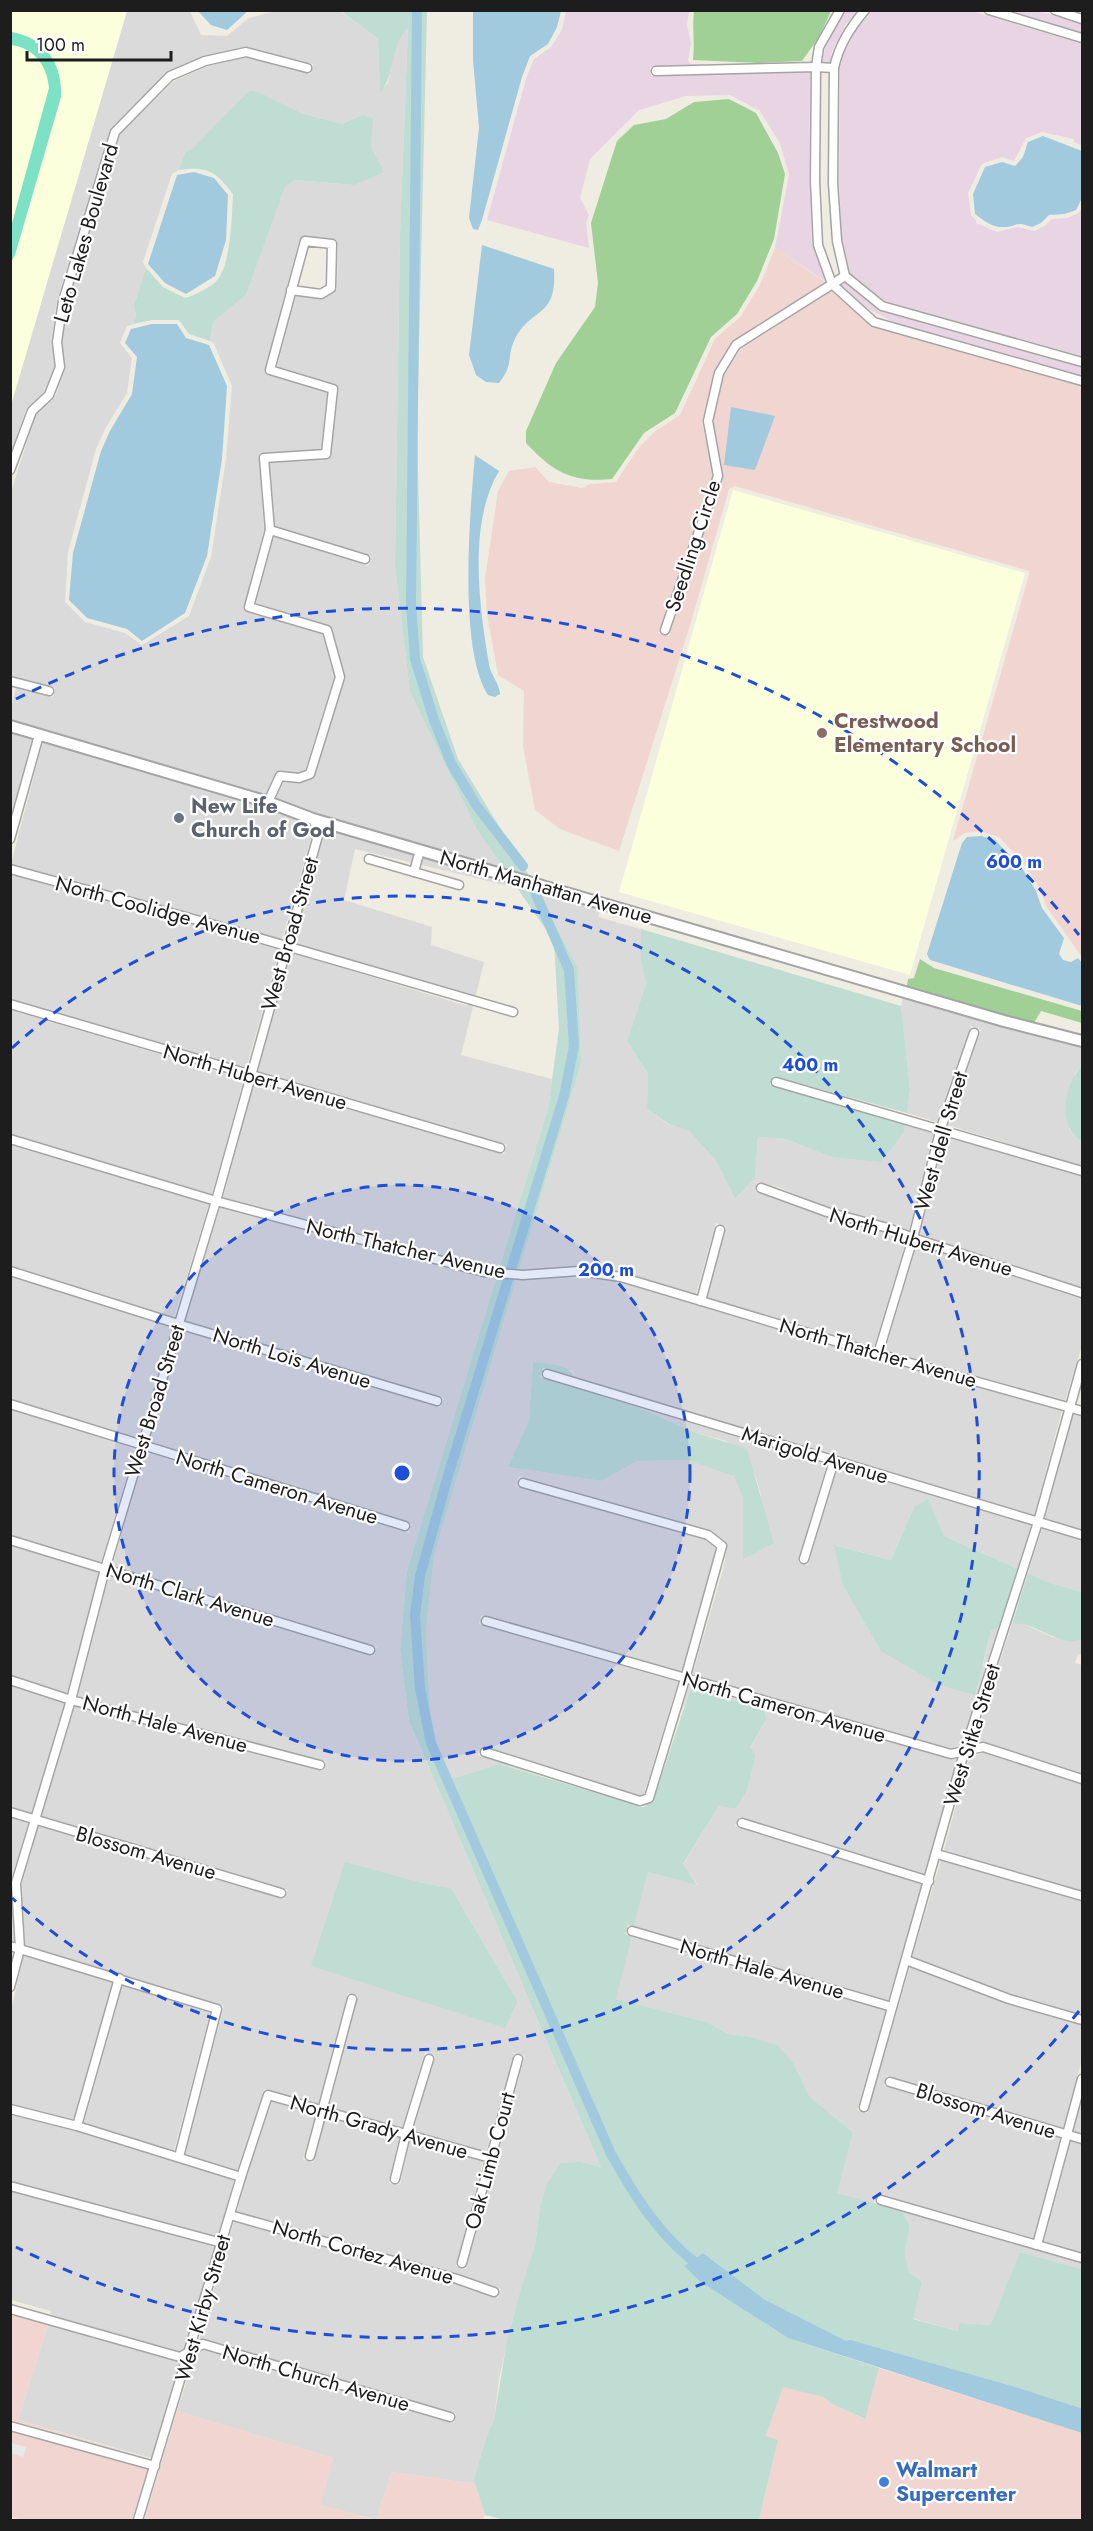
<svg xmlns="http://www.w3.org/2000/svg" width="1093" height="2531" font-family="Jost,sans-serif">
<rect width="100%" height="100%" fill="#efece2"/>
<g fill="#dbdada" fill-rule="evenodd">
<path d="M127 11H190L201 35 227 36 249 18 275 11H340L378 39 380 92 388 83 396 44 408 26 400 233 395 566 410 692 477 830 504 869 317 815 275 800 284 781 302 783 315 776 345 677 332 629 329 625 256 604 274 536 368 566 372 557 275 526 270 463 326 459 331 455 338 390 334 385 277 367 296 296 324 298 337 289 338 245 333 239 305 236 299 240 265 369 269 375 327 393 321 450 263 453 259 458 264 529 244 606 248 612 322 633 334 677 305 770 298 773 281 771 275 774 265 796 11 721V710L16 688 53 697 55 688 11 676V492L36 413 55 397 65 369 62 343 68 303 120 134 174 81 208 66 246 57 311 74 313 64 247 47 203 57 166 73 111 128 57 300 51 341 55 366 44 392 26 409 11 452V405ZM250 90 263 94 304 114 342 124 362 115 371 147 354 185 295 180 284 186 246 295 213 322 210 341 214 344 232 386 226 459 211 557 189 616 142 645 125 633 85 622 65 602 68 552 96 449 105 429 127 393 132 358 120 343 127 326 133 324 136 316 134 305 146 268 143 262 172 174 179 170 185 152H190Z"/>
<polygon points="11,731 32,738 11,818"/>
<polygon points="43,741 266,807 309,822 313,832 282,939 11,864"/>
<polygon points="323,826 513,882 517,888 355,849 344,900 432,927 431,945 484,962 461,1055 552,1079 548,1109 499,1269 462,1262 223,1198 254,1082 504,1154 507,1145 257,1072 290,952 467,1006 471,997 293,942 324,834"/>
<polygon points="10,874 280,948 246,1069 11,999"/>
<polygon points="536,889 601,908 598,917 641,929 641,961 646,984 627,1041 648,1074 647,1109 668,1124 687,1129 716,1161 735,1199 755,1178 758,1137 786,1139 831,1157 905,1123 935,1131 909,1231 866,1216 828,1208 778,1187 757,1182 755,1191 774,1196 825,1217 863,1225 906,1241 874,1348 707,1297 726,1227 716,1223 696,1294 623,1273 579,1266 519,1270 581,1064 578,968"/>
<polygon points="903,996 1082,1046 1082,1067 1075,1073 1069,1129 1082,1143 1082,1166 948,1125 981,1030 971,1026 937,1122 907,1113 910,1089 901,1006"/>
<polygon points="10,1010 244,1079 212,1195 11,1134"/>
<polygon points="945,1135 1082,1176 1082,1288 919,1235"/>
<polygon points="10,1145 209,1204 174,1318 11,1266"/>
<path d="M220 1207 460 1271 496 1279 407 1571 400 1650 409 1721 601 2167 581 2162 540 2208 535 2245 512 2322 499 2379 494 2419 485 2441 474 2479 476 2484 392 2472 376 2520 320 2505 333 2458 177 2411 195 2355 204 2350 454 2423 456 2414 205 2340 199 2341 234 2221 456 2283 498 2298 501 2289 459 2274 237 2212 246 2178 272 2102 316 2114 303 2159 313 2163 326 2117 399 2138 389 2183 400 2185 410 2141 483 2161 456 2266 466 2269 525 2056 514 2053 486 2152 412 2131 435 2056 425 2052 402 2128 329 2107 358 1996 348 1993 318 2104 264 2089 237 2170 185 2154 224 2006 25 1945 22 1884 38 1826 284 1899 288 1890 41 1817 75 1706 324 1771 327 1762 78 1696 109 1576 373 1656 377 1647 112 1566 146 1452 409 1533 412 1524 148 1442 182 1331 441 1407 444 1398 185 1321ZM418 1882 451 1888 518 2002 505 2028Z"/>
<polygon points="917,1244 1082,1299 1082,1346 1065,1400 885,1351"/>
<polygon points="11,1276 172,1328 138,1439 11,1399"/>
<polygon points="579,1277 620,1282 882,1361 1062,1410 1034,1516 575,1377 573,1371 533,1361 529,1420 508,1467 602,1481 637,1461 687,1460 734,1475 743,1499 744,1558 761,1495 755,1475 726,1441 694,1432 640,1408 611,1399 827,1464 798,1562 808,1565 838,1467 1031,1525 1018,1569 944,1536 914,1507 891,1560 835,1545 983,1666 991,1629 999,1627 960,1748 952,1749 692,1676 724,1566 727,1547 725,1542 709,1530 519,1476 516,1486 705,1539 716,1548 714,1560 681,1673 481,1615 479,1624 678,1682 644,1794 640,1796 481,1746 478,1755 546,1777 499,1764 451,1779 431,1736 426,1630 434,1555 516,1280"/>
<polygon points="11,1409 135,1449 101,1563 11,1535"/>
<polygon points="1073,1413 1082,1416 1082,1530 1045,1519"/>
<polygon points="1042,1529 1082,1540 1082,1592 1050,1583 1028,1573"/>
<polygon points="10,1546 99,1572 67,1693 11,1675"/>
<polygon points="1019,1622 1052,1637 1077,1641 1082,1640 1082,1655 1078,1654 1075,1663 1082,1665 1082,1773 984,1743 973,1745 1012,1624"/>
<polygon points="11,1685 65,1703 31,1814 11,1807"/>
<polygon points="689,1685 950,1759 957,1758 925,1875 739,1817 735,1826 923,1884 888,2000 634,1927 648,1872 698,1885 683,1865 719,1806 736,1809 747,1791 756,1755 750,1749 766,1720 690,1691 680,1715"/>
<polygon points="983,1753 1082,1784 1082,1891 944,1850 969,1757"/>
<polygon points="11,1818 28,1823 11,1881 14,1942 11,1940"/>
<polygon points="941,1860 1082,1902 1082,2015 1011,1994 912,1958"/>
<polygon points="632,1937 886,2010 857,2110 867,2113 910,1967 1007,2003 1082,2025 1082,2059 1063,2128 887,2076 884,2085 1060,2138 1033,2238 877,2194 874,2203 1082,2263 1082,2269 1020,2252 992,2325 961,2323 958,2331 912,2318 922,2282 909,2272 905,2252 910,2226 902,2211 836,2193 853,2132 810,2097 794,2064 746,2036 728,2034 707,2022 615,1999"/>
<polygon points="24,1955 113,1981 73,2120 11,2104 11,2010"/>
<polygon points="123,1984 210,2013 174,2151 84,2123"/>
<polygon points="1082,2099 1082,2134 1073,2131"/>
<polygon points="11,2114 76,2131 234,2180 218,2237 11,2181"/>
<polygon points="1071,2141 1082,2144 1082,2253 1044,2242"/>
<polygon points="10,2191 215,2247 185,2348 179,2351 50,2316 51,2311 11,2300"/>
<polygon points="48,2325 181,2361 151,2458 18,2420"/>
</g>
<g fill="#f0d5d1">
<polygon points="775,248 825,282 733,341 714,371 702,422 713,475 658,633 669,636 723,477 713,421 724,375 741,349 831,291 872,326 1082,386 1082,957 1046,906 1040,889 1026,866 999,837 980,831 965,833 953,841 1029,575 1029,571 735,486 729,489 691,622 619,851 560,829 535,810 523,746 524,691 498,675 487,615 485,579 498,491 509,471 535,467 549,482 582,488 590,484 616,482 639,447 654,432 680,415 715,339 741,316 761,283"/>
<polygon points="10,2315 48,2325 18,2420 151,2459 11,2420"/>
<polygon points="879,2368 1082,2433 1082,2520 759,2520 778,2440 766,2437 783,2386 823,2397 832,2404 864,2419"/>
<polygon points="177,2411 333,2458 321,2505 374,2520 144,2520"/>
<polygon points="10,2431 148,2469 132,2520 24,2520 11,2517"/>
<polygon points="392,2472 476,2484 485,2515 483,2520 376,2520"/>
</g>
<g fill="#e8d4e2">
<polygon points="873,10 972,11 1082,44 1082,146 1074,142 1074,139 1042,132 1026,138 1014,161 1002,157 982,164 968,193 971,215 976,220 976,223 997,232 1018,227 1034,231 1045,226 1051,219 1067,218 1079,213 1082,208 1082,356 885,301 850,274 842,241 839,180 840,69 843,55 856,29"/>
<polygon points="566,11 689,11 687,25 691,43 688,61 691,64 705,65 650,67 651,76 810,72 809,180 812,244 825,281 775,248 789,175 780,143 760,111 730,95 686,96 639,110 590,159 580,198 589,215 586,223 589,248 487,220 526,79 534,59 551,47 562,30"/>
<polygon points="847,11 858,11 846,24 832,51 830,63 822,62 825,49 840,19"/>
<polygon points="1006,11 1038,11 1082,24 1082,33"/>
<polygon points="845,283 881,311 1082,367 1082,376 895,323 863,306 840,285"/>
</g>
<g fill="#fbffdb">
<polygon points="11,11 127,11 11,405"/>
<polygon points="733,490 1025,573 910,975 619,892"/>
</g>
<g fill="#a0d095">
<path d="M694 11V10L831 11 819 37 802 61 758 63 693 60C695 43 692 28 694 11Z"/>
<path d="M729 99 756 113 778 153 785 174 774 239 757 281 737 314 711 337 675 413 644 433 612 479C572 483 553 472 526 443V431L556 363 595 307 598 283 591 223 617 141 634 125 666 119 694 102Z"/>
<polygon points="920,959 934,968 1082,1011 1082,1023 1041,1011 1034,1023 907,986 908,979 914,978"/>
</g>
<g fill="#bfddd3">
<path d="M341 11H427L417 434 423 657 458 759 530 877 504 869 477 830 410 692 395 566 400 233 408 28C390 45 396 74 380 93L378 39Z"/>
<path d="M250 90 263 94 304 114 342 124 362 115 373 118 371 147 384 172 354 185 295 180 285 186 246 295 213 322 210 341 189 334 179 320H152L133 324 136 316 134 305 146 268 163 287 185 298C195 295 212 287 218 279 231 263 232 215 233 194 216 172 208 166 179 170L185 152 190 151Z"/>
<polygon points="513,882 536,889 578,968 581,1064 519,1270 499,1269 548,1109 559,1029 554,941"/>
<polygon points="641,929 901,1006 910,1089 907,1113 773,1076 770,1085 905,1123 904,1132 881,1162 831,1157 786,1139 758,1137 755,1178 735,1199 716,1161 688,1130 669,1124 647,1109 648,1074 627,1041 646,984 641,961"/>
<path d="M1082 1067V1143C1079 1139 1072 1134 1070 1129 1061 1111 1067 1079 1082 1067Z"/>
<polygon points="496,1279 516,1280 434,1555 426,1630 431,1736 451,1779 499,1764 637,1805 638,1807 644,1807 654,1799 690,1690 764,1708 766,1720 750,1748 756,1755 747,1791 736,1809 719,1806 683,1864 697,1885 648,1872 634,1927 628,1925 625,1934 632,1937 616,1999 707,2022 728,2034 746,2036 777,2045 794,2064 810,2097 853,2132 837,2193 902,2211 910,2226 905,2252 909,2272 922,2282 913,2319 958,2331 960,2323 991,2325 1020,2252 1082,2269 1082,2413 866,2351 764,2299 703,2253 684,2266 699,2281 788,2338 879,2368 865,2419 832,2404 823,2397 783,2387 766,2436 778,2440 759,2520 505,2520 485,2515 474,2479 485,2441 494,2419 507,2341 521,2289 535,2245 540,2208 547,2183 561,2163 581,2162 601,2167 409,1721 400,1650 407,1571"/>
<path d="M533 1361C546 1365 569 1363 575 1377L543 1368 540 1377 640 1408 694 1432 747 1449 774 1543 743 1559V1499L734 1476 687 1460 637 1461 602 1481 508 1467 529 1420Z"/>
<polygon points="928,1499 944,1536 1018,1569 999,1627 991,1630 975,1695 939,1685 881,1651 843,1585 834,1545 891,1560 914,1507"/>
<path d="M1028 1573 1050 1583 1082 1592V1640C1057 1647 1032 1619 1012 1624Z"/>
<polygon points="345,1862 418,1882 451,1888 518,2002 505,2028 311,1966"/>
</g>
<path fill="#7de1c5" d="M11 32C45 37 63 64 61 97L15 255 11 262V227L49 88C47 65 34 48 11 45Z"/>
<polygon fill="#e9e9e9" points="12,2443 26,2447 23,2457 11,2453"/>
<g fill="#a1cade">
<polygon points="198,11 248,11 227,30 211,25"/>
<polygon points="473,11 561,11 557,27 548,44 530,56 522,77 482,220 478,230 473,229 469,218 479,128 473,60"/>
<path d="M1043 136 1082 151V198L1076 210 1065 214 1049 215 1041 223 1032 227C1012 220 1019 227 1003 227 993 228 983 220 975 214L973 194 985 167 1002 162 1015 166 1023 157 1028 142Z"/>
<polygon points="194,172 214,178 228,195 226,240 215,276 186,294 165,283 148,264 177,175"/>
<path d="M482 245 554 269C557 319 532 306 515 339 506 356 515 363 499 383L486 382 476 375 469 355Z"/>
<polygon points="152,324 177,324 186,338 209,345 227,386 222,459 207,556 185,613 142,641 127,629 87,618 69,600 73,553 101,451 110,431 132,394 137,357 125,343 131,329"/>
<polygon points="731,407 775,416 755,470 724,465"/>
<path d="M475 455 499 471C468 523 479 606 489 664 491 676 499 682 500 694L495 697 488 695C458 648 470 512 475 455Z"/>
<polygon points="981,836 995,840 1022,868 1036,891 1042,908 1064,938 1059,954 1063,960 1071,962 1078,958 1082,963 1082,1006 930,960 927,954 962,843 967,837"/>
<polygon points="703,2253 764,2299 866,2351 1082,2413 1082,2433 788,2338 699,2281 684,2266"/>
</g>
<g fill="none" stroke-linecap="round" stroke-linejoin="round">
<g stroke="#a1cade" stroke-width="10">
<polyline points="417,10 411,604 415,659 434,720 451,763 476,805 523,866"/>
<path d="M535 892 569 970 574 1046 564 1096 447 1479 420 1576 415 1615 420 1688 431 1743 611 2154C636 2198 659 2236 702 2268"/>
<polyline points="850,2345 1011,2391 1082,2414"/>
</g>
<defs>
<g id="minor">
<polyline points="840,10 819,47 816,67 815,181 818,245 832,284 874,322 1082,381"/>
<path d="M865 10C850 28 839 45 834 68L833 183 837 241 845 276 882 306 1082 362"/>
<polyline points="989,10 1082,38"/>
<polyline points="1055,10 1082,19"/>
<polyline points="656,71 816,67 834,68"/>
<polyline points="10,470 32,411 49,395 60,367 57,342 63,301 115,132 170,76 205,61 246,52 307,68"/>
<polyline points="270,530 365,559"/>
<polyline points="665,630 718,476 708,421 719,373 736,345 845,276"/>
<polyline points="10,681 49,691"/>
<polyline points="268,802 280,776 299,778 310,774 340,677 327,630 249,607 270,530 264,458 326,454 333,389 270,370 305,241 332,244 331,288 321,294 291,290"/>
<polyline points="10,839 39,735"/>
<polyline points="369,859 459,885"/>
<polyline points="10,869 204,922 513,1012"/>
<polyline points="414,872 420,850"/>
<polyline points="10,1004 500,1148"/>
<polyline points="776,1082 1082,1171"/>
<polyline points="10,1139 216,1201 484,1272 523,1275 579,1271 621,1277 878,1354 1082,1411"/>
<polyline points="761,1188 827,1212 888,1228 913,1238 1082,1293"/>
<polyline points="10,1271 178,1324 437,1401"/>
<polyline points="701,1301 720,1230"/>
<polyline points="878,1354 913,1238 941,1128 974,1033"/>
<polyline points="547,1374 1082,1535"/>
<polyline points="10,1404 405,1526"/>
<polyline points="10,1540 370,1650"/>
<polyline points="804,1559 834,1461"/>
<polyline points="486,1621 951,1754 983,1747 1082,1779"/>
<polyline points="10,1680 71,1700 320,1765"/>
<polyline points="485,1752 640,1801 649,1798 685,1679 722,1546 708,1535 523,1483"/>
<polyline points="10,1812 281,1893"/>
<polyline points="742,1823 929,1881"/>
<polyline points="937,1854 1082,1896"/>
<polyline points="632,1931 892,2007"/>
<polyline points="10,1946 217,2009 179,2157"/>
<polyline points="906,1960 1009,1999 1082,2020"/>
<polyline points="10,1987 20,1949 16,1883 71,1700 105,1569 216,1201 319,832 313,819"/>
<polyline points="890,2082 1082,2139"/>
<polyline points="864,2107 964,1753 1038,1522 1082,1364"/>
<polyline points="10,2109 77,2126 241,2177"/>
<polyline points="77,2126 119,1978"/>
<polyline points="310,2156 352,1999"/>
<polyline points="395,2179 406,2134 429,2059"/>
<polyline points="10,2186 222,2243"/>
<polyline points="881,2200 1082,2258"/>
<polyline points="230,2215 457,2279 494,2292"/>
<polyline points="1037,2245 1082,2079"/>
<polyline points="462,2263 518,2059"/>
<polyline points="10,2309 180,2357 203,2344 450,2417"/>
<polyline points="10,2426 155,2466"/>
<polyline points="138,2520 241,2177 268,2095 490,2158"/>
</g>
<polyline id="tertiary" points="10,726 268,802 313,819 1004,1021 1082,1041"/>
</defs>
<use href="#minor" stroke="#a4a4a4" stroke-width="11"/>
<use href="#tertiary" stroke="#a4a4a4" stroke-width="14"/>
<use href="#minor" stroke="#fff" stroke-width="8"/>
<use href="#tertiary" stroke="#fff" stroke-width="10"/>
</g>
<circle cx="402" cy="1473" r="288" fill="#1d4ed8" fill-opacity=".12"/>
<g fill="none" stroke="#1d4ed8" stroke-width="3" stroke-dasharray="10 8">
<circle cx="402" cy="1473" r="288"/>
<path d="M12 1048A577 577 0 1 1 12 1898"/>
<path d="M1079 2011A865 865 0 0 1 16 2247M16 699A865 865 0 0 1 1079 935"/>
</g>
<circle fill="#8d6e63" stroke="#fff" stroke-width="2" cx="822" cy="733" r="6"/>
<circle fill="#6b7280" stroke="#fff" stroke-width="2" cx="179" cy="818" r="6"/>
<circle fill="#3f7fe0" stroke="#fff" stroke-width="2" cx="884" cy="2482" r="6"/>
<g text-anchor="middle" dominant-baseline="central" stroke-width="4.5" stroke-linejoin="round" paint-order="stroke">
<g font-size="21" fill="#1d1d1d" stroke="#fff">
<text transform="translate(86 233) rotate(-74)">Leto Lakes Boulevard</text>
<text transform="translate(693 546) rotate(-72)">Seedling Circle</text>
<text transform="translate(546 887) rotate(16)">North Manhattan Avenue</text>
<text transform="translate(158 910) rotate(15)">North Coolidge Avenue</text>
<text transform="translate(290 934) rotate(-74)">West Broad Street</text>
<text transform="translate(255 1077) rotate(16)">North Hubert Avenue</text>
<text transform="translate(941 1141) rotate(-74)">West Idell Street</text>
<text transform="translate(921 1242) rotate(17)">North Hubert Avenue</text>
<text transform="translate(406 1249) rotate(13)">North Thatcher Avenue</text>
<text transform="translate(878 1353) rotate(16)">North Thatcher Avenue</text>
<text transform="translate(292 1358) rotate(17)">North Lois Avenue</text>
<text transform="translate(155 1401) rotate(-73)">West Broad Street</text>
<text transform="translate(815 1455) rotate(17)">Marigold Avenue</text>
<text transform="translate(277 1487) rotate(17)">North Cameron Avenue</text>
<text transform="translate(190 1595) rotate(17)">North Clark Avenue</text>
<text transform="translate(784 1707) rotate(16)">North Cameron Avenue</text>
<text transform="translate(165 1724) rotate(15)">North Hale Avenue</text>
<text transform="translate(972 1735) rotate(-73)">West Sitka Street</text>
<text transform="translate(146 1853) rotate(16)">Blossom Avenue</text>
<text transform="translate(762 1969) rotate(16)">North Hale Avenue</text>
<text transform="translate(986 2111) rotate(17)">Blossom Avenue</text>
<text transform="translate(379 2127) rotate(16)">North Grady Avenue</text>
<text transform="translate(490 2161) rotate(-75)">Oak Limb Court</text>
<text transform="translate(363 2252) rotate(16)">North Cortez Avenue</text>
<text transform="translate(203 2308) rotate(-74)">West Kirby Street</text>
<text transform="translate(316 2378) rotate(16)">North Church Avenue</text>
</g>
<g font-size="21" font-weight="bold" fill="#785e54" stroke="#fff" text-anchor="start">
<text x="834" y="721">Crestwood<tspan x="834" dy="24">Elementary School</tspan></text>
</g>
<g font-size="21" font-weight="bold" fill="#5b616d" stroke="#fff" text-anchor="start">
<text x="191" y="806">New Life<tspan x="191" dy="24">Church of God</tspan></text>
</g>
<g font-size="21" font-weight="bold" fill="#366cbe" stroke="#fff" text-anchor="start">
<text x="896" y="2470">Walmart<tspan x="896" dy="24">Supercenter</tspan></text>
</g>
</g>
<circle cx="402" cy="1473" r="9" fill="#1d4ed8" stroke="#fff" stroke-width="3"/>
<g font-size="18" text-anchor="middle" font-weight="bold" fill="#1d4ed8" stroke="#fff" stroke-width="4.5" stroke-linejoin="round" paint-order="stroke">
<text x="1014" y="868">600 m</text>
<text x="810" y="1071">400 m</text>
<text x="606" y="1276">200 m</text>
</g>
<rect width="1093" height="2531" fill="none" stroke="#1d1d1d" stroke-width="24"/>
<path d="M27 51v9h144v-9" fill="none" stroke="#1d1d1d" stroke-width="3"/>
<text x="36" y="51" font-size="18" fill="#1d1d1d" stroke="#ffffff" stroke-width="4.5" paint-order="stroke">100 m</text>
</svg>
